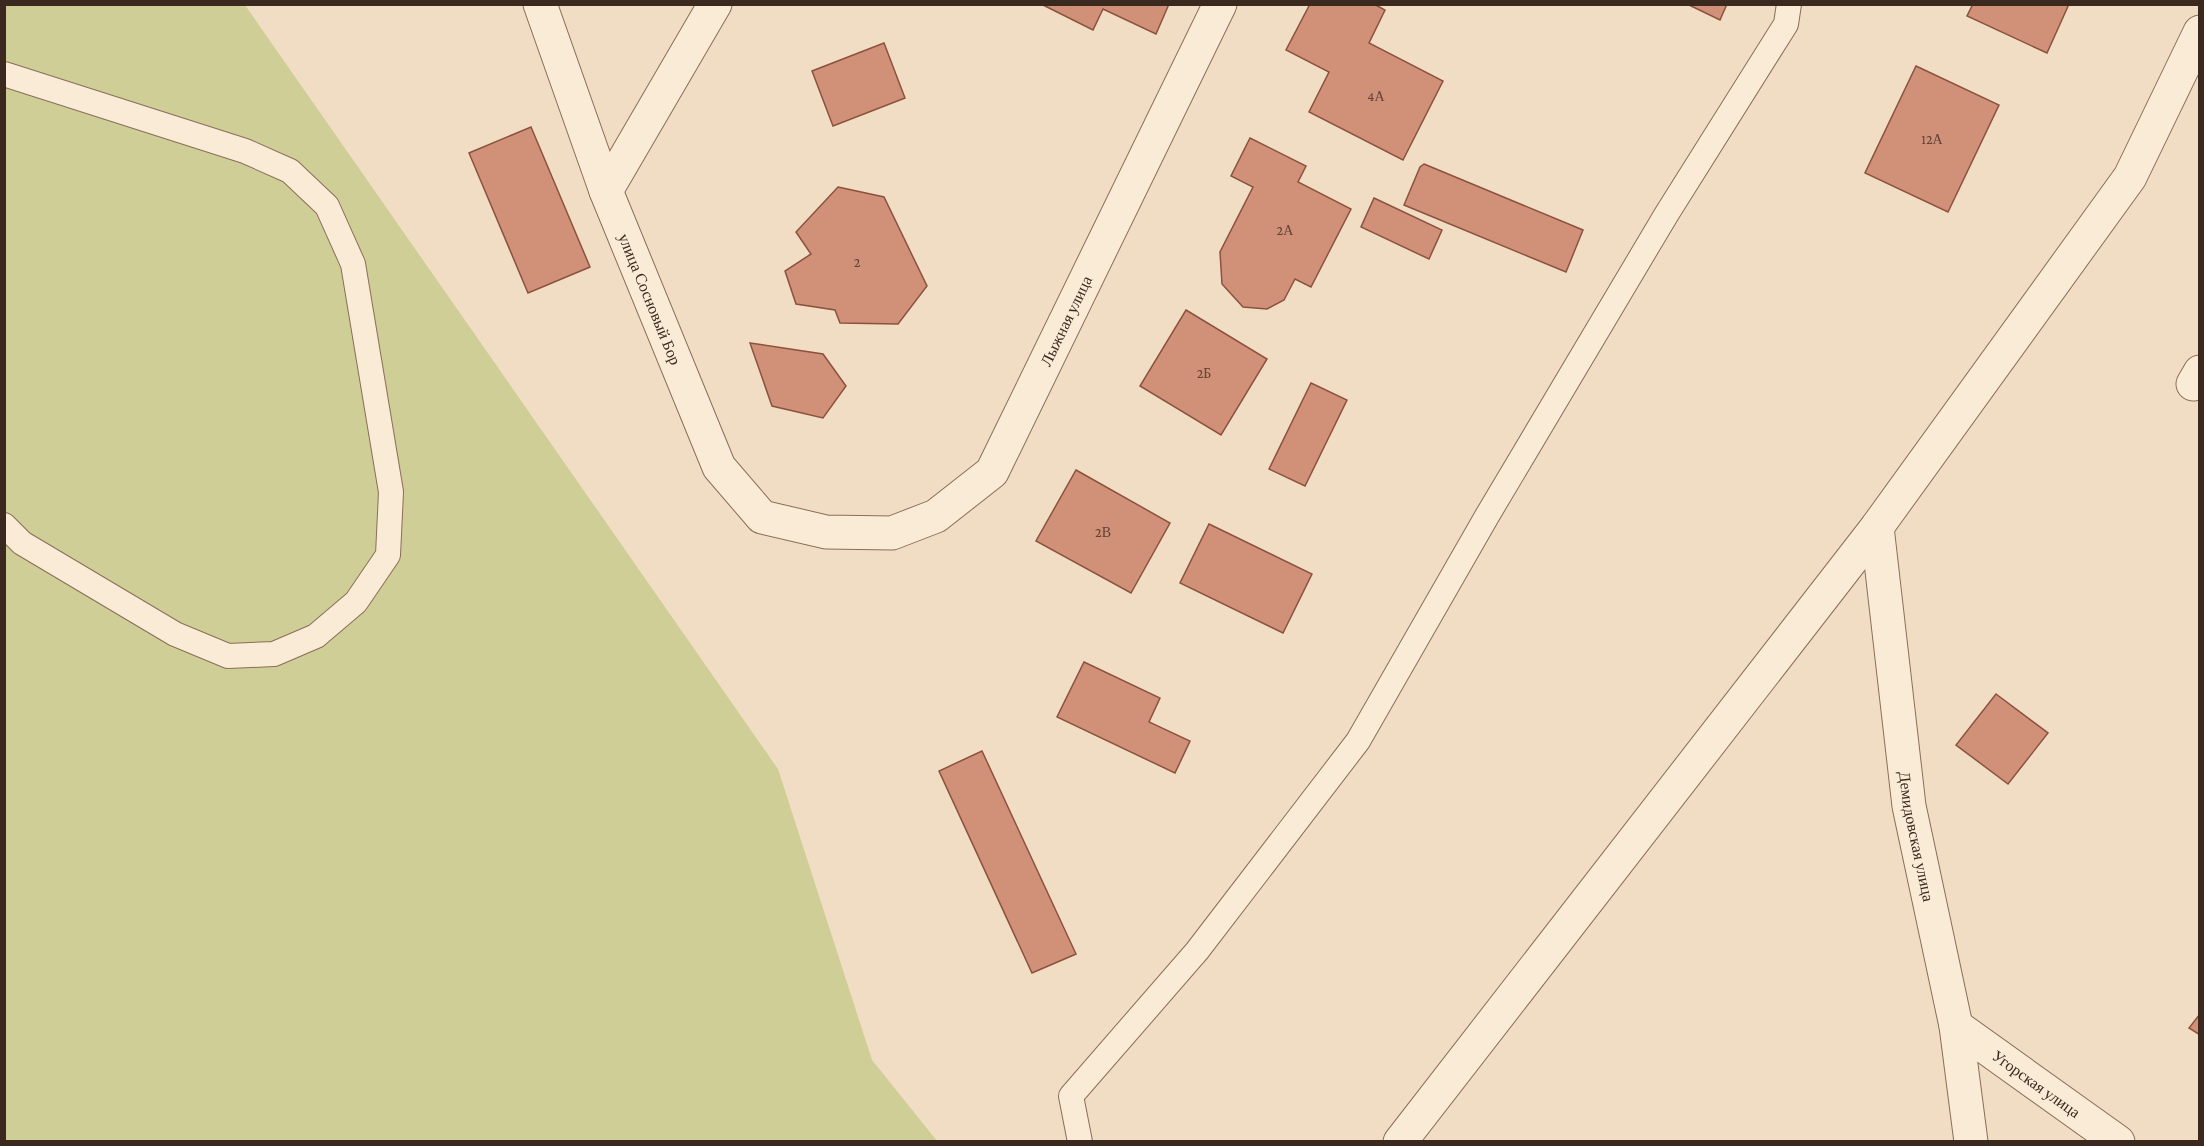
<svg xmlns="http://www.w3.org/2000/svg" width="2204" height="1146" font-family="'Crimson Pro',serif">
<rect width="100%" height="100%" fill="#f0ddc4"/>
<polygon fill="#cfce97" points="5,5 245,5 778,769 872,1060 937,1141 5,1142"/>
<g fill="#d09178" stroke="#8c523e" stroke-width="1.5">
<polygon points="1041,4 1169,4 1156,34 1103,9 1093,30"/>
<polygon points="1310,4 1374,4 1385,10 1369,43 1443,81 1403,160 1309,112 1329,72 1286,50"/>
<polygon points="1687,4 1727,4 1720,20"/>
<polygon points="1973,4 2069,4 2047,53 1967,16"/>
<polygon points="884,43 905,98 833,126 812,71"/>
<polygon points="1916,66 1999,105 1948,212 1865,173"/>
<polygon points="531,127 590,267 528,293 469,153"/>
<polygon points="1250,138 1306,166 1298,182 1351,209 1311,287 1295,279 1284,300 1267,309 1243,307 1222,284 1220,252 1253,187 1231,176"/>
<polygon points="1424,164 1583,230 1566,272 1404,205 1420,167"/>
<polygon points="838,187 884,197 927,286 898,324 840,323 835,310 796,304 785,271 811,254 796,232"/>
<polygon points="1374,198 1442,230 1429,259 1361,227"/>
<polygon points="1186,310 1267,359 1221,435 1140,386"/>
<polygon points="750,343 823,354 846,386 823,418 772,406"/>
<polygon points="1311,383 1347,400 1305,486 1269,469"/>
<polygon points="1076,470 1170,523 1131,593 1036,541"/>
<polygon points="1209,524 1312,574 1283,633 1180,583"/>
<polygon points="1084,662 1160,698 1149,722 1190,741 1175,773 1057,717"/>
<polygon points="1996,694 2048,733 2008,784 1956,745"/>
<polygon points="982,751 1076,954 1032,973 939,771"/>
<polygon points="2200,1014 2200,1035 2189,1028"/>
</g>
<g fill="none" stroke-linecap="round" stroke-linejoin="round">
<defs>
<g id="service">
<polyline points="4,74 245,151 290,171 327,206 353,264 391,492 388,555 356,602 316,636 274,654 228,656 175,634 22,543 4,525"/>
<polyline points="1080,1142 1071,1096 1197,951 1358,741 1487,516 1666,215 1786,24 1789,4"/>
</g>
<g id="minor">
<path id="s1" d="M540 4 606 191 719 467 762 517 826 532 892 533 936 516 992 472 1220 4"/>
<polyline points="606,191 715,4"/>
<polyline points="2193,384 2200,372"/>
<path id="s2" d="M1877 527 1909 806 1956 1026 1971 1142"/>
<path id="s3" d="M1956 1026 2118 1142"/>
<polyline points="1400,1142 1877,527 2130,177 2200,32"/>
</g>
</defs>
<use href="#service" stroke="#8b6d59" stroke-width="26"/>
<use href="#minor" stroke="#8b6d59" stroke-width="35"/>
<use href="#service" stroke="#faebd7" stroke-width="24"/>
<use href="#minor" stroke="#faebd7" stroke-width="33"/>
</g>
<g text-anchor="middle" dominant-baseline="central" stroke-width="6" stroke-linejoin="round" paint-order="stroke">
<g font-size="14" fill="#604234">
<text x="1376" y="96">4А</text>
<text x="1932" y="139">12А</text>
<text x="1285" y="230">2А</text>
<text x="857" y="262">2</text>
<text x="1204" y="373">2Б</text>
<text x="1103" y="532">2В</text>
</g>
<g font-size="16" fill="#3b281e" stroke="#f7e8d4">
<text stroke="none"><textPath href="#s1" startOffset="315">улица Сосновый Бор</textPath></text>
<text stroke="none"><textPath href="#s1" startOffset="981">Лыжная улица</textPath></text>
<text stroke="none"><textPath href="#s2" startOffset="312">Демидовская улица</textPath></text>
<text stroke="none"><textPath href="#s3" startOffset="99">Угорская улица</textPath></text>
</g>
</g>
<rect width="2204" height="1146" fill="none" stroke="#3b281e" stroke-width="12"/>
</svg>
